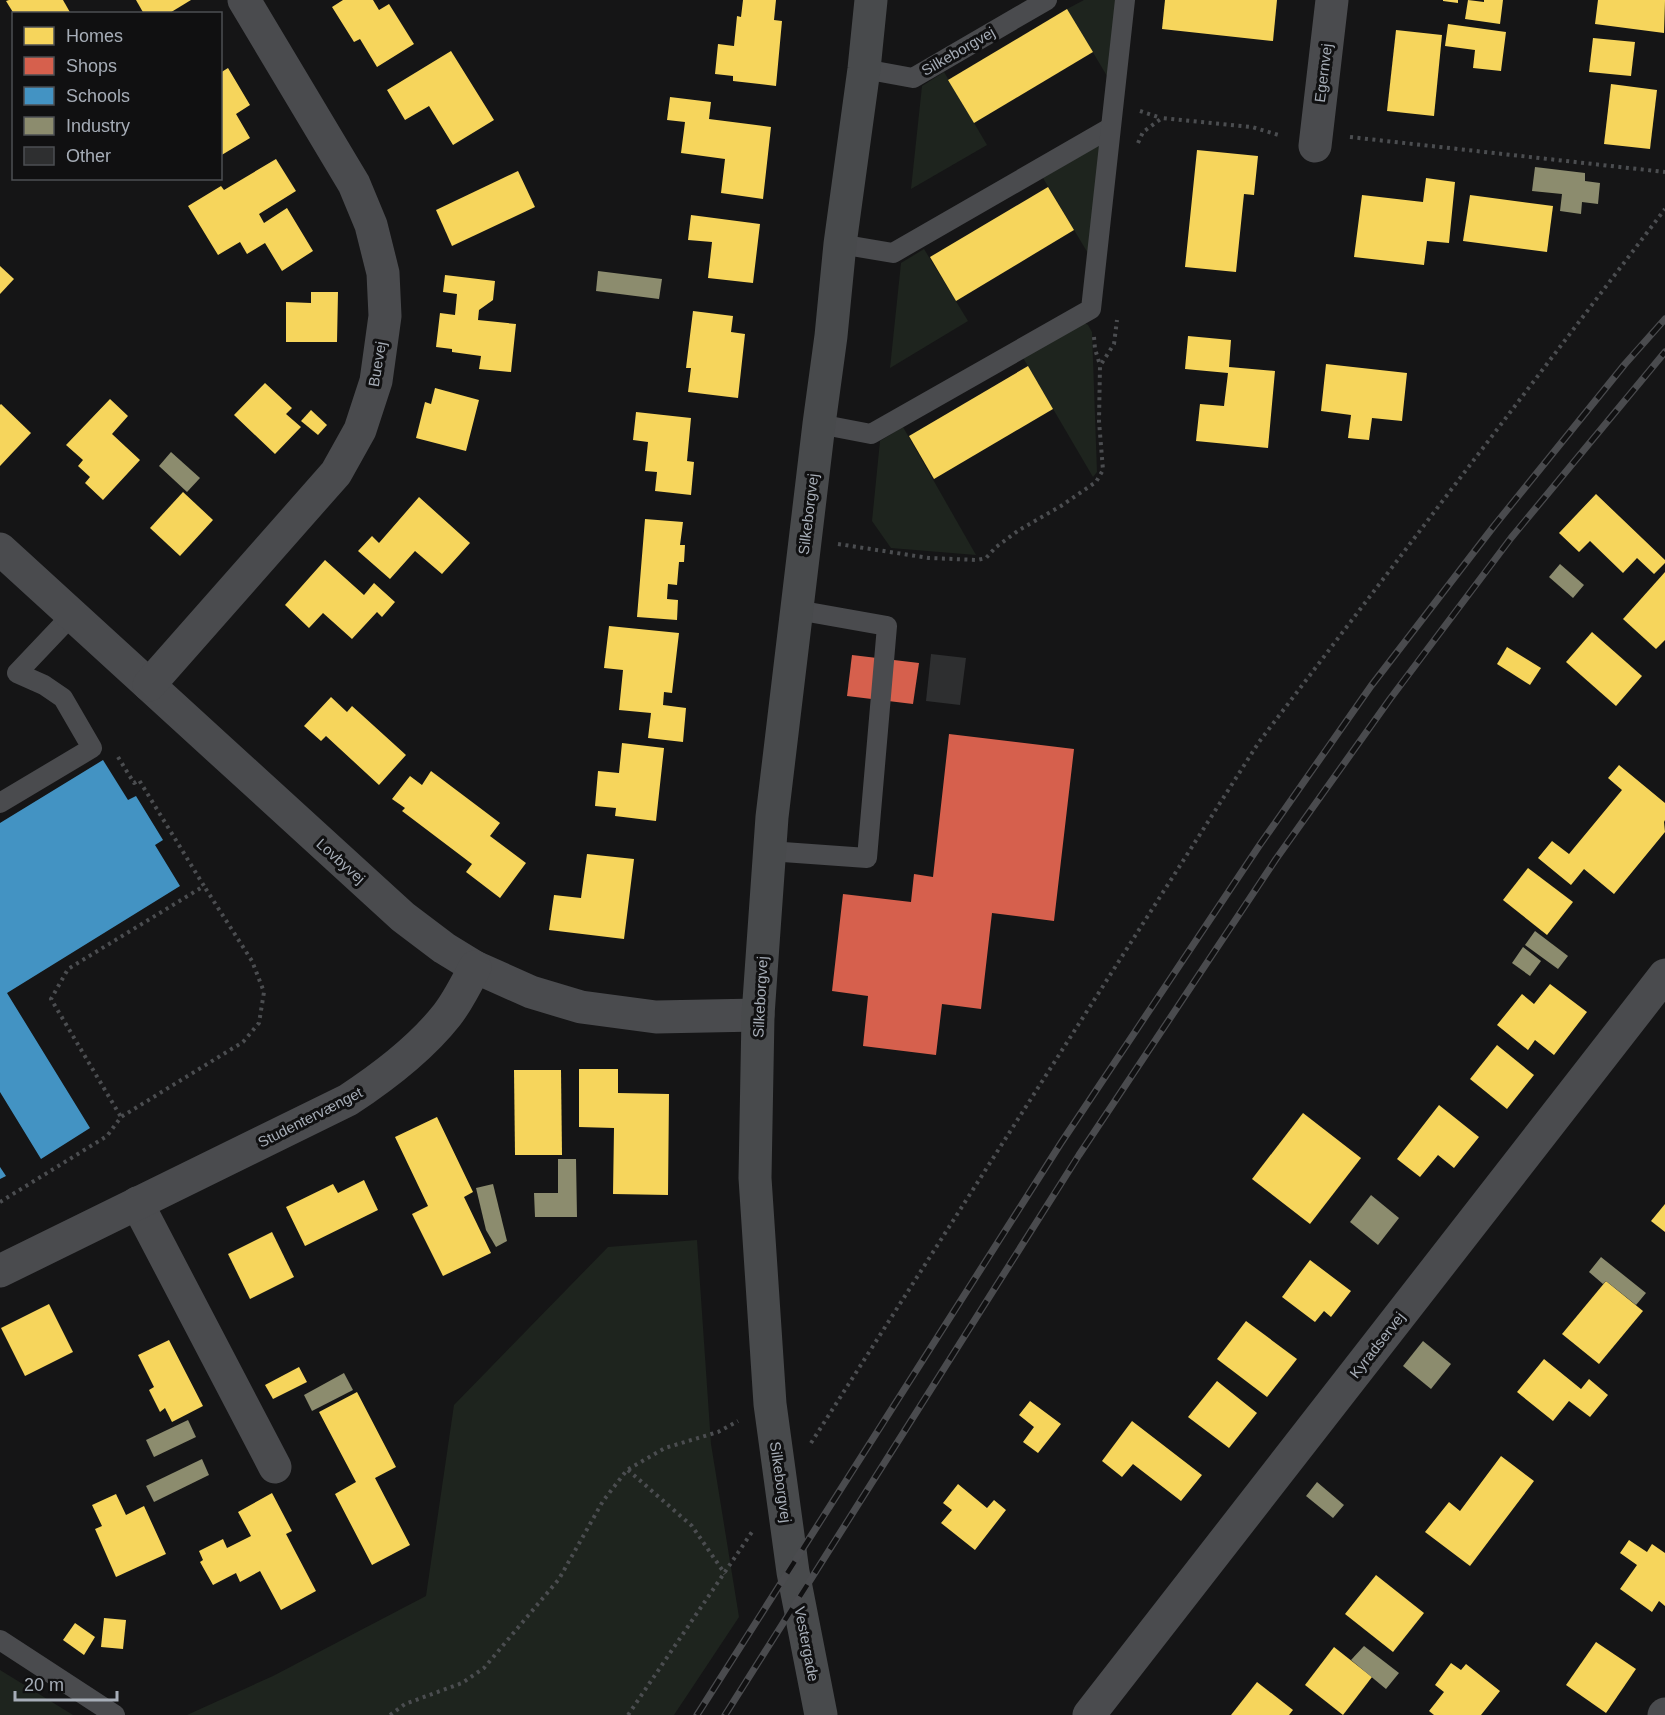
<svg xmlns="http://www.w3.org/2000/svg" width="1665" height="1715" font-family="Helvetica,sans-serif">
<rect width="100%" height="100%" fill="#151516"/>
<g fill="#1e241e">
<polygon points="1084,0 1119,0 1110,81 1067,9"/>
<polygon points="944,72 987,145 911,189 922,86"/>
<polygon points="1102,143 1089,255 1043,178"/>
<polygon points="924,249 968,321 890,368 901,263"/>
<polygon points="1083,322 1088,325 1092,332 1097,472 1093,477 1022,356"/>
<polygon points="903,427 976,555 891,548 872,521 880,441"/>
<polygon points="697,1240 711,1444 739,1617 674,1715 187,1715 273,1676 426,1596 454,1405 608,1247"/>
<polygon points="0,1670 73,1715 0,1715"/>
</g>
<g fill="#f6d55c">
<polygon points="9,0 63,0 71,14 14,14 6,1"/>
<polygon points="136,0 191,0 168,14 144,14"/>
<polygon points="343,0 373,0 379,10 389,4 414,44 377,67 360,39 354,42 332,7"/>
<polygon points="743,0 776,0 774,20 782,21 776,86 733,81 733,76 715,74 718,44 734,46 737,16 741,17"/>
<polygon points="1165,0 1277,0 1273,41 1162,29"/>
<polygon points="1443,0 1458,0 1458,3 1443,1"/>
<polygon points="1468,0 1484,2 1484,0 1503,0 1500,24 1465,19"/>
<polygon points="1598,0 1665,0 1664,33 1595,24"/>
<polygon points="1067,9 1093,52 974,123 948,80"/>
<polygon points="1448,24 1506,32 1501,71 1473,68 1475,50 1445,46"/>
<polygon points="1396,30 1442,35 1434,116 1387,111"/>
<polygon points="1593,38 1635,42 1631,76 1589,72"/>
<polygon points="451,51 494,120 453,145 429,106 405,120 387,90"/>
<polygon points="228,68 250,105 236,114 250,138 220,156 220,73"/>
<polygon points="1611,84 1657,90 1650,149 1604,144"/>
<polygon points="670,97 711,102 709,119 771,127 763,199 721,193 725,159 681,153 685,122 667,120"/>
<polygon points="1197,150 1258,156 1254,195 1244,194 1236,272 1185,267"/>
<polygon points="276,159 296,191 259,214 264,223 287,208 313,251 282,271 265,243 247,254 240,242 218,255 188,206 221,186 224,190"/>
<polygon points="518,171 535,207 452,246 436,210"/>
<polygon points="1426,178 1455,182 1449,243 1427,241 1424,265 1354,257 1362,195 1423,202"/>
<polygon points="1048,187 1074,230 956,301 930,257"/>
<polygon points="1470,195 1553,206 1547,252 1463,241"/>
<polygon points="691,215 760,224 753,283 708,278 712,242 688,240"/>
<polygon points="0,266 14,279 0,294"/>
<polygon points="445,275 495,281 493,300 479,310 478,320 516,324 511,372 479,369 481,356 452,352 452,349 436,347 440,313 455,315 457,294 443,292"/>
<polygon points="311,292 338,292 337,342 286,342 286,302 311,303"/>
<polygon points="693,311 733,316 731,332 745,334 738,398 688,392 691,368 686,368"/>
<polygon points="1188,336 1231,340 1229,367 1275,371 1268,448 1196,441 1200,404 1224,406 1228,373 1185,369"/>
<polygon points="1326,364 1407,373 1402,421 1372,418 1369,440 1348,438 1351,415 1321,411"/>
<polygon points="1028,366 1053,409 934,479 909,436"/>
<polygon points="265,383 292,408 286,414 301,427 275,454 234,415"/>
<polygon points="435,388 479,400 466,451 416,438 425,402 431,404"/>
<polygon points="110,399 128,416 112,434 140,460 103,500 85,483 90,477 78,466 83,460 66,445"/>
<polygon points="1,404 31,433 0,466 0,405"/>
<polygon points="311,410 327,425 318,435 301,421"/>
<polygon points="636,412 691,418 687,461 694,462 691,495 655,491 657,472 645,471 648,442 633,440"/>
<polygon points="183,492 213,520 180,556 150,528"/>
<polygon points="1596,494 1665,560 1665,563 1654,574 1637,558 1623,573 1590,541 1579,552 1559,533"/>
<polygon points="419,497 470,543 442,574 415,551 390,579 358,551 372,536 379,543"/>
<polygon points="645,519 683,522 680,545 685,545 684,562 679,562 677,585 668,584 667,599 678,600 677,620 637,617"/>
<polygon points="325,560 364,595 374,583 395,602 382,617 377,612 352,639 323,613 309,628 285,605"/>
<polygon points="1665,572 1665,640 1656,649 1623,619"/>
<polygon points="609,626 679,633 672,693 664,692 663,705 686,708 683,742 648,738 651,713 619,710 623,670 604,668"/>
<polygon points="1592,632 1642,676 1616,706 1566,662"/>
<polygon points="1507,647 1541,668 1530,685 1497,664"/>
<polygon points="331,697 347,712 352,706 406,755 379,785 326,736 321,741 304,726"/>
<polygon points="622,743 664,748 656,821 615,816 616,808 595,806 598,771 619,773"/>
<polygon points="1619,765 1665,803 1665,820 1664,822 1665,832 1614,894 1584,869 1571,885 1538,858 1552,841 1569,854 1622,790 1608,778"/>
<polygon points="431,771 500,823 490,836 526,863 500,898 466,872 472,864 402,811 405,808 392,799 410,776 422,785"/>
<polygon points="587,854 634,859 624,939 549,930 554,895 581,898"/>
<polygon points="1528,868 1573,902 1547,935 1503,900"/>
<polygon points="1550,984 1587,1012 1554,1055 1535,1040 1528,1050 1497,1025 1522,994 1534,1004"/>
<polygon points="1497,1045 1534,1075 1507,1109 1470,1079"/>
<polygon points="579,1069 618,1069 618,1093 669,1094 668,1195 613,1194 614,1128 579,1127"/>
<polygon points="514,1070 561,1070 562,1155 515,1155"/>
<polygon points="1439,1105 1479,1137 1454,1168 1438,1155 1420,1177 1397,1159"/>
<polygon points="1303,1113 1361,1158 1310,1224 1252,1179"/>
<polygon points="437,1117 473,1192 464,1197 491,1253 443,1276 412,1214 428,1206 395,1137"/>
<polygon points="364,1180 378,1210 305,1246 286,1207 333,1184 338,1193"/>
<polygon points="1665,1204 1665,1232 1651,1221"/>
<polygon points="272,1232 294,1277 250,1299 228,1254"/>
<polygon points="1310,1260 1351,1291 1331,1317 1324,1311 1315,1322 1282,1297"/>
<polygon points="1606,1281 1643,1311 1599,1364 1562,1334"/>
<polygon points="49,1304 73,1352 25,1376 1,1328"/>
<polygon points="1246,1321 1297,1359 1267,1397 1217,1359"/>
<polygon points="169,1340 203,1406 172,1422 165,1408 160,1412 149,1390 154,1387 138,1355"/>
<polygon points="1544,1359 1581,1389 1589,1379 1608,1395 1590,1417 1569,1401 1553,1421 1517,1392"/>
<polygon points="299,1367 307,1382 273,1399 265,1385"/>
<polygon points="1217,1381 1257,1413 1229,1448 1188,1417"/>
<polygon points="357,1392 396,1467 375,1478 410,1545 372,1565 335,1494 356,1482 319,1412"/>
<polygon points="1030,1401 1061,1424 1038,1453 1023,1442 1034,1427 1019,1415"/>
<polygon points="1132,1421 1202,1475 1181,1501 1133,1464 1122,1477 1102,1461"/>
<polygon points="1501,1456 1534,1481 1470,1566 1425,1532 1449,1502 1460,1511"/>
<polygon points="958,1484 987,1508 994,1500 1006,1510 975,1550 941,1523 952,1510 943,1503"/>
<polygon points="272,1493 292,1531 286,1534 316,1591 281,1610 260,1571 240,1582 236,1573 213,1585 200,1562 203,1560 199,1551 223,1539 227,1548 251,1536 238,1512"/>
<polygon points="116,1494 126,1515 144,1506 166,1554 116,1577 95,1529 102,1526 92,1505"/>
<polygon points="1629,1540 1647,1552 1652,1544 1665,1553 1665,1606 1659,1601 1652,1612 1620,1589 1637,1565 1620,1553"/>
<polygon points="1376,1575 1424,1613 1393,1652 1345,1614"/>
<polygon points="104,1618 126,1620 123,1649 101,1647"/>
<polygon points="75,1623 95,1637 84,1655 63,1640"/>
<polygon points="1596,1642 1636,1669 1606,1713 1566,1685"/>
<polygon points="1334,1647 1372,1677 1343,1715 1305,1685"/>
<polygon points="1451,1663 1461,1670 1466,1664 1500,1691 1481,1715 1434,1715 1429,1711 1444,1692 1435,1685"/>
<polygon points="1257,1682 1293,1710 1289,1715 1231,1715"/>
</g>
<g fill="#d6604d">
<polygon points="852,655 919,663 913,704 847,696"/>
<polygon points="949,734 1074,749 1054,921 992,913 981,1009 942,1004 936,1055 863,1046 868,996 832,991 843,894 911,902 914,874 933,877"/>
</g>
<g fill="#4393c3">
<polygon points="103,760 128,800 136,796 163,840 155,845 180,886 7,993 90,1128 41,1159 0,1092 0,823"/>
<polygon points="0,1167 6,1176 0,1179"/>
</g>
<g fill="#8c8c6e">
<polygon points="1535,167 1585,173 1585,181 1600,183 1598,204 1582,202 1581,214 1560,211 1562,194 1532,191"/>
<polygon points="598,271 662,279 659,299 596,291"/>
<polygon points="171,452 200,478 187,492 159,466"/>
<polygon points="1560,564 1584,585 1573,598 1549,577"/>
<polygon points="1535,931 1568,956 1558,969 1525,945"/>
<polygon points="1523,947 1541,961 1530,976 1512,963"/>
<polygon points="558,1159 576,1159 577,1217 535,1217 534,1193 558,1193"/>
<polygon points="493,1184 507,1241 496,1247 486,1230 476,1188"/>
<polygon points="1371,1195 1399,1218 1378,1245 1350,1222"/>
<polygon points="1601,1257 1646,1293 1636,1305 1606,1281 1603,1284 1589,1272"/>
<polygon points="1423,1341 1451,1364 1431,1389 1403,1366"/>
<polygon points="344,1373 353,1390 312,1411 304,1395"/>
<polygon points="188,1420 196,1437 154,1457 146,1440"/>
<polygon points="202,1459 209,1475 154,1502 146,1486"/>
<polygon points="1317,1482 1344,1505 1333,1518 1306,1496"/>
<polygon points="1364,1646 1399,1673 1386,1689 1351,1660"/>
</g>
<polygon fill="#2e2f30" points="931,654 966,658 960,705 926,701"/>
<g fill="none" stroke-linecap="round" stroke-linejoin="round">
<g stroke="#4b4d50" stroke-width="4" stroke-dasharray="3 4.5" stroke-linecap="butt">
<polyline points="1140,111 1161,118"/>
<polyline points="1350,137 1665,172"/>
<polyline points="1138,143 1143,132 1162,118 1252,127 1282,136"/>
<polyline points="1094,337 1095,349 1100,365"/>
<polyline points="838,544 929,558 977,560 986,558 996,547 1019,530 1061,506 1096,482 1103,470 1099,421 1100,366 1114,344 1117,320"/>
<polyline points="118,757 134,783 139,780 204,886 68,969 51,999 121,1117"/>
<polyline points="0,1202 107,1136 121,1117 243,1042 259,1023 264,992 252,961 204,886"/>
<polyline points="811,1443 1259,742 1665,209"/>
<polyline points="628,1470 692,1526 725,1574"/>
<polyline points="390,1715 405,1704 462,1683 484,1668 559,1579 603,1501 627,1470 665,1448 718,1432 738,1421"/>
<polyline points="628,1715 752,1532"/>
</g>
<g stroke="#4a4b4e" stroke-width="20">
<polyline points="864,69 913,78 1047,0"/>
<polyline points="840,244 893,253 1110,128"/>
<polyline points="819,424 871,434 1091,309 1125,0"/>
<polyline points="0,803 92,748 63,698 44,685 17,673 72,615"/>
<polyline points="769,851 867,858 887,626 797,610"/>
<polyline points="0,1640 115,1715"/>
</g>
<g stroke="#4a4b4e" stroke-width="33">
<polyline points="1315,146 1332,0"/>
<polyline points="0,549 403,917 444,948 475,967 531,992 581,1007 656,1017 758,1015"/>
<polyline points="149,685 336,473 360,430 376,381 385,316 383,273 371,225 354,184 244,0"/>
<polyline points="137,1203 275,1467"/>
<path d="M0 1271 348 1100C383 1077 421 1048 447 1015 458 1001 467 983 475 967"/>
<polyline points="1089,1715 1665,975"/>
<polyline points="1664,1715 1665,1714"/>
</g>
<polyline stroke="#484a4c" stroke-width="33" points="821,1715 793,1572 770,1404 755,1178 758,1015 772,817 819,424 831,336 840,244 864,69 871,0"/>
<defs>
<g id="rail">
<polyline points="697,1715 1061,1143 1259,846 1371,686 1494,526 1625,364 1665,319"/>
<polyline points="725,1715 1079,1155 1276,859 1390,699 1511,538 1665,352"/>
</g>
</defs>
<use href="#rail" stroke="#4a4b4e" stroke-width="7"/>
<use href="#rail" stroke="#101011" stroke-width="4.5" stroke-dasharray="14" stroke-linecap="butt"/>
</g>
<g text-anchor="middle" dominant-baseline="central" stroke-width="6" stroke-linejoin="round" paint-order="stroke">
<g font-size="15" fill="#a6adb7" stroke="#101011">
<text transform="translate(958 51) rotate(-30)">Silkeborgvej</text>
<text transform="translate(1323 73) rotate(-83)">Egernvej</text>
<text transform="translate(377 364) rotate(-80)">Buevej</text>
<text transform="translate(808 514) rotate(-83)">Silkeborgvej</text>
<text transform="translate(341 861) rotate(42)">Lovbyvej</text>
<text transform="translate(760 997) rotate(-87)">Silkeborgvej</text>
<text transform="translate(310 1117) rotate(-27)">Studentervænget</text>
<text transform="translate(1377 1345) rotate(-52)">Kyradservej</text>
<text transform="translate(781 1482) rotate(82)">Silkeborgvej</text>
<text transform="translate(807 1644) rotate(79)">Vestergade</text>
</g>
</g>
<rect x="12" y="12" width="210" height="168" fill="#101011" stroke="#4c4f53" stroke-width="1.5"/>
<rect x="24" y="27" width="30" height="18" fill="#f6d55c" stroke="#4c4f53" stroke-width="1.5"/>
<text x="66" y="42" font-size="18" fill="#a6adb7">Homes</text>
<rect x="24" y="57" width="30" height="18" fill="#d6604d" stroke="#4c4f53" stroke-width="1.5"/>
<text x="66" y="72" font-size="18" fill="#a6adb7">Shops</text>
<rect x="24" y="87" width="30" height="18" fill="#4393c3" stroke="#4c4f53" stroke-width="1.5"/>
<text x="66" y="102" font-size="18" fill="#a6adb7">Schools</text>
<rect x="24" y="117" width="30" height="18" fill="#8c8c6e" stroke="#4c4f53" stroke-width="1.5"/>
<text x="66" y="132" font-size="18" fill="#a6adb7">Industry</text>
<rect x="24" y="147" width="30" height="18" fill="#2e2f30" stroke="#4c4f53" stroke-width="1.5"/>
<text x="66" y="162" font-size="18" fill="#a6adb7">Other</text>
<path d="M15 1691v9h102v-9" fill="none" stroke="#a6adb7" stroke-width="3"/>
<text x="24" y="1691" font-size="18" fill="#a6adb7" stroke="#101011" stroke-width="4.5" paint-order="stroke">20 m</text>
</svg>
